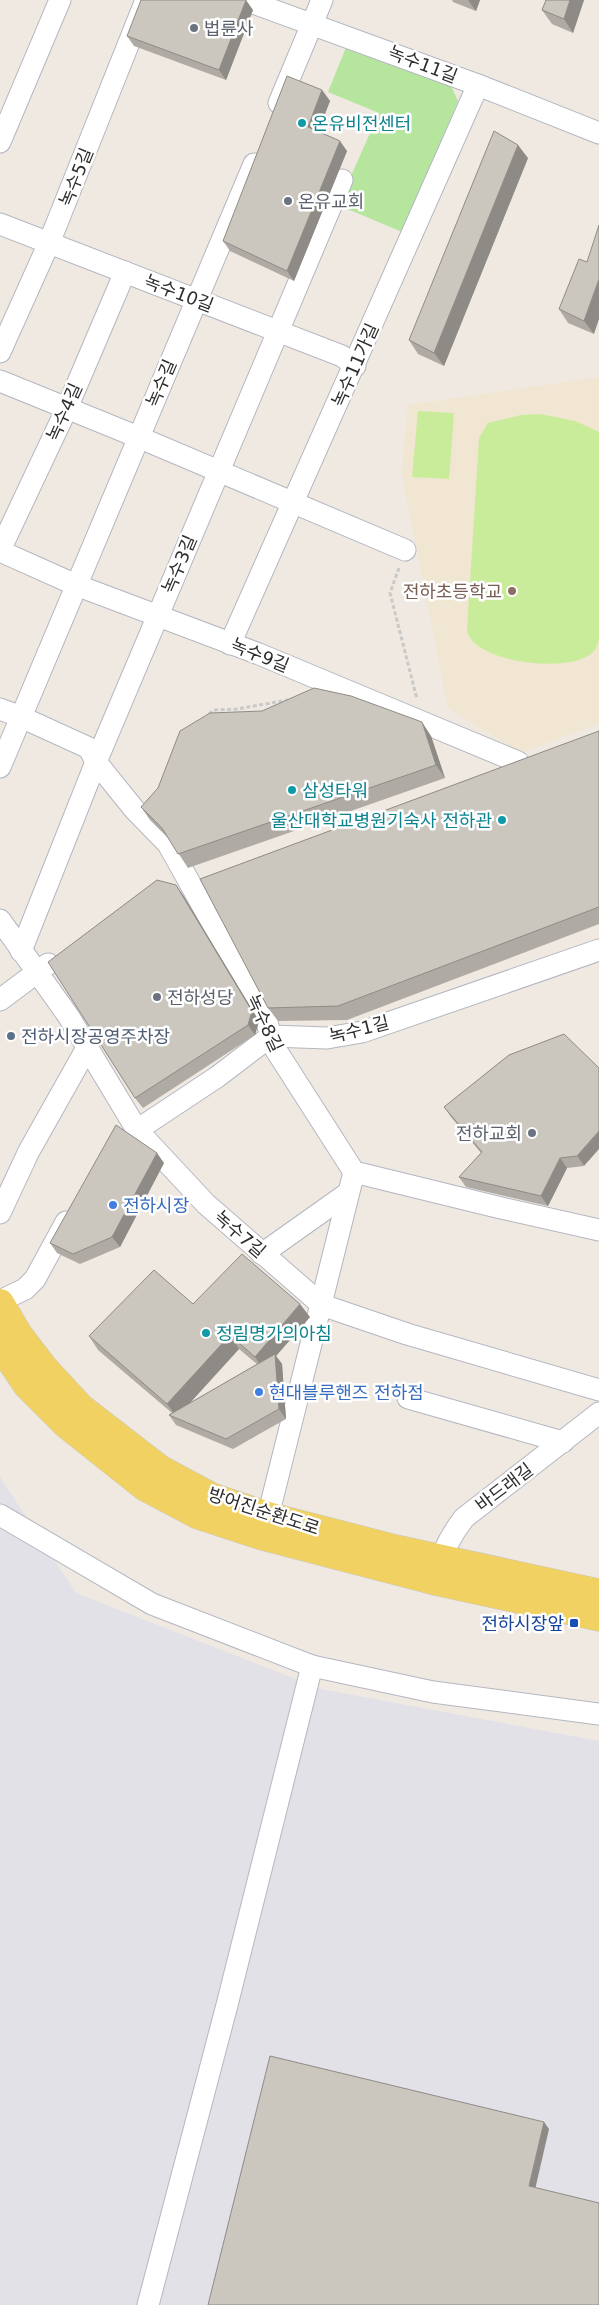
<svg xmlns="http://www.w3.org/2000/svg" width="599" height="2305" font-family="'DejaVu Sans','Noto Sans KR',sans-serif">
<rect width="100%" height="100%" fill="#efe9e1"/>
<polygon fill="#e3e1e8" points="0,1477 76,1593 321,1689 599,1741 599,2305 0,2305"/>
<polygon fill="#f0e6d1" points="599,377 599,723 521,753 448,708 402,474 408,405"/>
<polygon fill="#b6e59e" points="347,45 451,86 458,101 402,232 338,205 379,113 328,92"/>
<g fill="#c9ec9a">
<polygon points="418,411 454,413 449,479 412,477"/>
<path d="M540 414 575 421 599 432V640C597 645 596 650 592 653 569 674 475 663 467 631L479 438 488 423 521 415Z"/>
</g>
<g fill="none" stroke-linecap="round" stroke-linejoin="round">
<defs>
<g id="minor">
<polyline points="245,0 478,85 599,133"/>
<polyline points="279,103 322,0"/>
<polyline points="0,142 60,0"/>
<polyline points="0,224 342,356 355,366"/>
<polyline points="0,352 49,243 146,0"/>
<polyline points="0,381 138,437 405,550"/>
<polyline points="0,550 67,408 125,272"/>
<polyline points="0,551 76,585 259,654 518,762"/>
<polyline points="230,644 478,85"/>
<polyline points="0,709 21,717 89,748 96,762 134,809 168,844 266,1019 274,1047 354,1172 497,1207 599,1230"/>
<polyline points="0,767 254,164"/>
<polyline points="0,920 69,1017 137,1130 206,1204 322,1305 407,1334 599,1390"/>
<polyline points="21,951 96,762 342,180"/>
<polyline points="0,1000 48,964"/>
<polyline points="137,1130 217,1077 271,1036 327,1038 362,1032 599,950"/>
<polyline points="0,1213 29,1151 87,1048"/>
<polyline points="262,1254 348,1193"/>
<polyline points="0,1301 25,1289 35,1279 66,1222"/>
<polyline points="408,1398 563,1442"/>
<polyline points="0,1515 152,1604 312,1666 433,1692 599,1714"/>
<polyline points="268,1516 354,1172"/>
<path d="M437 1572C442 1551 451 1535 464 1518L599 1413"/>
<polyline points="148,2305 227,2005 312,1666"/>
</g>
<g id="major">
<polyline points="0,1303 18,1334 44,1368 81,1408 160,1469 212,1497 268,1516 396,1549 599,1593"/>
<polyline points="0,1345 27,1385 67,1425 145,1487 198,1515 262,1536 435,1581 599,1617"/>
</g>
</defs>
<use href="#minor" stroke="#b4b7c1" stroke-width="23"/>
<use href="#major" stroke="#c9c9c9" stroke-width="29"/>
<g stroke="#c9c9c9" stroke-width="3" stroke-dasharray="4 2.5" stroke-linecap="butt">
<polyline points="399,568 390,593 417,699"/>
<polyline points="209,714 214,710 237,709 288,700"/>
</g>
<use href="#minor" stroke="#fff" stroke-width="21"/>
<use href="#major" stroke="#f2d163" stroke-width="28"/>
</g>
<g fill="#afaba4" fill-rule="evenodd">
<polygon points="452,0 480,0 476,11 453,2"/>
<polygon points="546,0 584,0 573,33 552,24 542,10"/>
<polygon points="253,10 226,80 134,46 127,36"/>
<polygon points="322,90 330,101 318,131 347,151 294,281 230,251 223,241"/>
<polygon points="528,158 444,366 418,354 409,340"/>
<polygon points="587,262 594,334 568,323 559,309"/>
<polygon points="599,731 599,924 347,1020 278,1021 268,1008"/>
<polygon points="431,736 445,778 188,868 169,839 150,820 141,807"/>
<polygon points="183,895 259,1021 255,1035 143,1108 135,1098"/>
<polygon points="509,1055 584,1166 567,1168 548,1206 466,1187 459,1177 481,1153 451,1117 444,1107"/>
<polygon points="164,1163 120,1247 80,1264 57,1253 50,1243"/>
<path d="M193 1304 310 1317 276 1356 282 1364 286 1419 233 1449 176 1425 169 1415 172 1413 98 1350 89 1336ZM239 1349 257 1364 190 1403Z"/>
</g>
<g fill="#8e8b86">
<polygon points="246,0 253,10 226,80 219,70"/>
<polygon points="468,0 480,0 476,11"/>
<polygon points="570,0 584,0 573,33 564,19"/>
<polygon points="322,90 330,101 316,137 308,127"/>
<polygon points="340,141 347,151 294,281 287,271"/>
<polygon points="518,145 528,158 444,366 434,353"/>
<polygon points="599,279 599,319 594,334 584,321"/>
<polygon points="422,722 431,736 445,778 436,765"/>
<polygon points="176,885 183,895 259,1021 255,1035 248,1025"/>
<polygon points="599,1131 599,1149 584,1166 577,1156"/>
<polygon points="157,1153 164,1163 120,1247 112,1237"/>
<polygon points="560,1158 567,1168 548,1206 541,1196"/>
<polygon points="300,1304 310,1317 276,1356 282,1364 286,1419 279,1409 264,1370 255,1357"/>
<polygon points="230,1335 239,1349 177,1417 167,1404"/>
<polygon points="544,2122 549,2129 534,2194 529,2186"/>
</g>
<g fill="#cbc7bf" stroke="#8e8b86">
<polygon points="141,0 246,0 219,70 127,36"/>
<polygon points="546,0 570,0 564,19 542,10"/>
<polygon points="287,76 322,90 308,127 340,141 287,271 223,241"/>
<polygon points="494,131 518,145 434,353 409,340"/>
<polygon points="599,225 599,279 584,321 559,309 579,259 587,262"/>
<polygon points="314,688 351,696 422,722 436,765 178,854 162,828 141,807 158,788 180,731 210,713 262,711"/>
<polygon points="599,731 599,907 338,1006 268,1008 200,879"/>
<polygon points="157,880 176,885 252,1011 248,1025 135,1098 48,962"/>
<polygon points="564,1034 599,1068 599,1131 577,1156 560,1158 541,1196 459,1177 482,1152 444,1107 509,1055"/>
<polygon points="116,1125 157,1153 112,1237 73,1254 50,1243"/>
<polygon points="242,1254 300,1304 255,1357 230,1335 167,1404 89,1336 154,1270 193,1304"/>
<polygon points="275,1354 279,1409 226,1439 169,1415"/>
<polygon points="270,2056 544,2122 529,2186 599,2203 599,2305 208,2305"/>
</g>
<g fill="#6b7280" stroke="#fff" stroke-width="2">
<circle cx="194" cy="28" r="5"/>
<circle cx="288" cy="201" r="5"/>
<circle cx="157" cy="997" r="5"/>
<circle cx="532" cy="1133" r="5"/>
</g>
<g fill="#0f9aa8" stroke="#fff" stroke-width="2">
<circle cx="302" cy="123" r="5"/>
<circle cx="292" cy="790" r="5"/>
<circle cx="502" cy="820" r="5"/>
<circle cx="206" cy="1333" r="5"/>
</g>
<circle fill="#8d6e63" stroke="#fff" stroke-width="2" cx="512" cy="591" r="5"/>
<circle fill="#5c6f8a" stroke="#fff" stroke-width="2" cx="11" cy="1036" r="5"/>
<g fill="#3f7fe0" stroke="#fff" stroke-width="2">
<circle cx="113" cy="1205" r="5"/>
<circle cx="259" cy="1392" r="5"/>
</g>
<rect fill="#1a4fb4" stroke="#fff" stroke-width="2" x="569" y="1618" width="10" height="10" rx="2.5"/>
<g text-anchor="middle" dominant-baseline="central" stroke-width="5" stroke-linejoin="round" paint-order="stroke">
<g font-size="18" fill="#5b616d" stroke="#fff" text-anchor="start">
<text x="204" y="28">법륜사</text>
<text x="298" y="201">온유교회</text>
<text x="167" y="997">전하성당</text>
<text x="522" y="1133" text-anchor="end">전하교회</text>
</g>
<g font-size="18" fill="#2e2e2e" stroke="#fff">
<text transform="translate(423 64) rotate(21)">녹수11길</text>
<text transform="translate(76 177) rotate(-68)">녹수5길</text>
<text transform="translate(179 293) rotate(21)">녹수10길</text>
<text transform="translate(355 365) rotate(-66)">녹수11가길</text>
<text transform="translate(161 383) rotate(-67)">녹수길</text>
<text transform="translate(64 412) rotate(-66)">녹수4길</text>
<text transform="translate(179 564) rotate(-67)">녹수3길</text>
<text transform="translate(260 655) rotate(22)">녹수9길</text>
<text transform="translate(265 1023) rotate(65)">녹수8길</text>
<text transform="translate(359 1029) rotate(-14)">녹수1길</text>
<text transform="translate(240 1234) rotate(41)">녹수7길</text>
<text transform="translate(504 1487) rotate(-37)">바드래길</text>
<text transform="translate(264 1511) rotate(18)">방어진순환도로</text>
</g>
<g font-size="18" fill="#0d838f" stroke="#fff" text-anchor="start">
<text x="312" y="123">온유비전센터</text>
<text x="302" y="790">삼성타워</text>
<text x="492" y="820" text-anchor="end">울산대학교병원기숙사 전하관</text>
<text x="216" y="1333">정림명가의아침</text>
</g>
<g font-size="18" fill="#785e54" stroke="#fff" text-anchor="end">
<text x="502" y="591">전하초등학교</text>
</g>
<g font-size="18" fill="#4e5e75" stroke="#fff" text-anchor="start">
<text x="21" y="1036">전하시장공영주차장</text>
</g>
<g font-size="18" fill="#366cbe" stroke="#fff" text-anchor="start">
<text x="123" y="1205">전하시장</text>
<text x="269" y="1392">현대블루핸즈 전하점</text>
</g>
<g font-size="18" fill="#164399" stroke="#fff" text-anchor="end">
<text x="564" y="1623">전하시장앞</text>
</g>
</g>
</svg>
